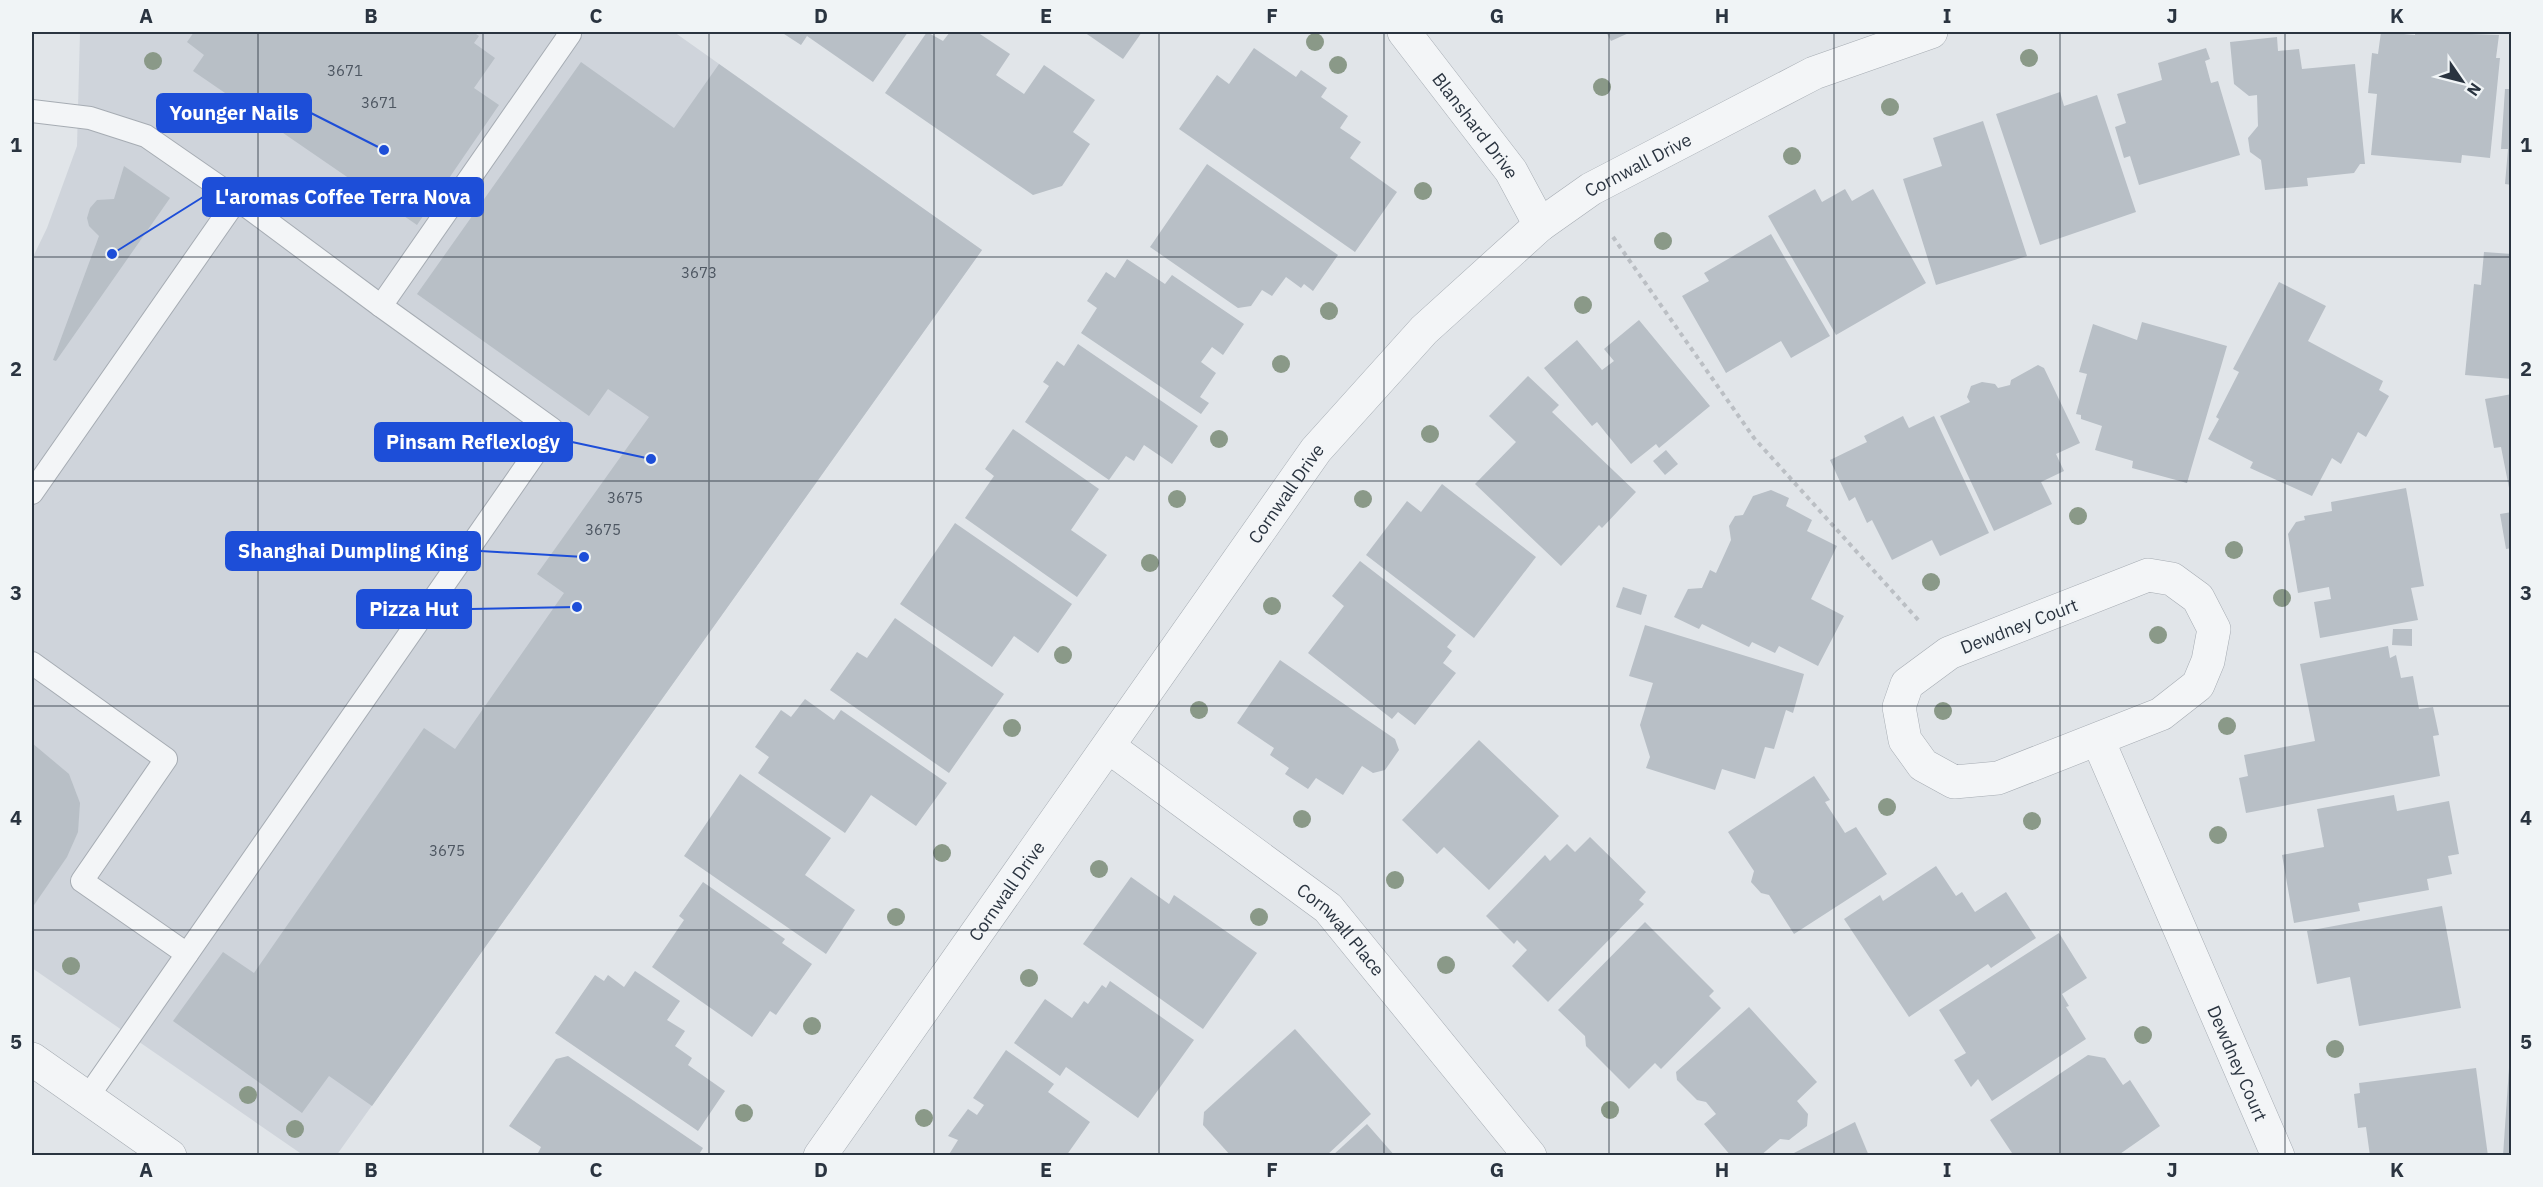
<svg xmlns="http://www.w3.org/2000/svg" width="2543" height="1187" font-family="'IBM Plex Sans',sans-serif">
<rect width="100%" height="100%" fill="#e1e5e9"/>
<polygon fill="#cfd4db" points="80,32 674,32 982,250 336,1156 303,1155 32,968 32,259 47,228 77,146"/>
<g fill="#b8bfc6">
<polygon points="194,32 473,32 479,36 474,43 495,58 474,88 499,105 417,225 193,71 204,55 187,42"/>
<polygon points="781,32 908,32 873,82 807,36 801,45"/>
<polygon points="927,32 943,41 950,32 977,32 1010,54 996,75 1024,94 1044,65 1095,100 1073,132 1090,144 1062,186 1033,195 885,93"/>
<polygon points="1084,32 1142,32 1123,59"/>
<polygon points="1606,32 1631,32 1611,41"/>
<polygon points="2381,32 2415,35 2415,32 2499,35 2496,58 2500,58 2490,158 2462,155 2461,163 2371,155 2377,94 2368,93 2372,53 2378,54"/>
<polygon points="2277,37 2278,51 2299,49 2302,69 2355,64 2365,164 2360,164 2354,173 2307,178 2308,186 2265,190 2261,160 2250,152 2248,138 2258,126 2257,95 2249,96 2234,84 2230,42"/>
<polygon points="1254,48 1296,77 1301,70 1327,88 1321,97 1348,116 1340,128 1361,142 1350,158 1397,192 1355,252 1179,129 1217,75 1229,84"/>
<polygon points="2206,48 2210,59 2205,61 2211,83 2218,81 2240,155 2139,185 2130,156 2124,158 2115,127 2126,123 2117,94 2162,80 2158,63"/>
<polygon points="581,62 674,128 719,64 982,250 372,1106 329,1076 302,1113 173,1021 223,952 254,973 424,728 455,749 564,593 537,574 649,417 608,389 589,416 417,294"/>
<polygon points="2505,89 2512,89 2512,185 2505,184 2508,149 2501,149"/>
<polygon points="2060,92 2064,106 2097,95 2136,212 2040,245 1996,114"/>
<polygon points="1983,121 2027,256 1936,285 1903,179 1942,166 1933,138"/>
<polygon points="1207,164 1338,255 1313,291 1304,284 1301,288 1286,277 1272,296 1262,290 1251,306 1238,308 1150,247"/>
<polygon points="124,166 170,198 56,361 53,360 99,236 89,226 87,218 90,208 97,200 114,199"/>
<polygon points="1815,189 1822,202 1845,189 1852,201 1873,189 1926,283 1836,335 1768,216"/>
<polygon points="1771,234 1830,336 1791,358 1781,341 1726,373 1682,296 1709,281 1704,273"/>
<polygon points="2484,252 2512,254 2512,379 2465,375 2474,284 2481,285"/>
<polygon points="1127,259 1165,284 1172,275 1244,324 1223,355 1212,347 1201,362 1216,373 1200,397 1209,403 1201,414 1081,333 1097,308 1087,301 1106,272 1115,278"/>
<polygon points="2279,282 2326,306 2308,341 2383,381 2379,390 2389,396 2366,437 2358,432 2341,464 2332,458 2312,496 2250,468 2253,462 2208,439 2219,419 2216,417 2239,372 2233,369"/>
<polygon points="1639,320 1710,406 1659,448 1656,444 1631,464 1597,422 1592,426 1544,368 1577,340 1602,370 1614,361 1604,349"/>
<polygon points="2142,322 2227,346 2187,483 2132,468 2133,461 2095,450 2102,426 2081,419 2081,415 2076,414 2087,374 2079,372 2093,324 2137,340"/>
<polygon points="1078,344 1198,426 1172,464 1144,445 1134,461 1126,456 1109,480 1025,422 1049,386 1043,382 1057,361 1064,366"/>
<polygon points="2038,365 2044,368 2080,443 2056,454 2064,471 2041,482 2052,504 1994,531 1940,416 1970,402 1967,397 1971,386 1982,382 1995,384 1998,388 2010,385 2011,380"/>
<polygon points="1528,376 1559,405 1552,412 1636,492 1602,528 1599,525 1561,566 1475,484 1516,442 1489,416"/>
<polygon points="2512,394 2512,493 2510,493 2501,447 2494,448 2485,399"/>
<polygon points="1903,416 1909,428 1934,416 1989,533 1940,556 1932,540 1892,560 1872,520 1867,523 1855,497 1849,501 1830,460 1867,442 1864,436"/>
<polygon points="1013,429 1099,489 1071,530 1107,555 1077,597 965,518 994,476 985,469"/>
<polygon points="1666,450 1678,464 1665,475 1653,461"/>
<polygon points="1442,484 1536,557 1474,638 1366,555 1407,501 1421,512"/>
<polygon points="2406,488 2424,586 2411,588 2418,620 2320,638 2314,602 2331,599 2329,587 2298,593 2288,534 2296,522 2305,520 2304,516 2332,511 2331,502"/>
<polygon points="1771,490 1789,498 1786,506 1812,520 1807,531 1837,546 1811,599 1844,616 1818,666 1779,646 1775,653 1752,642 1749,647 1702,624 1699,629 1674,617 1688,589 1702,588 1710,570 1716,573 1731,540 1729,526 1735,516 1743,515 1753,496"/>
<polygon points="2512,512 2512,548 2506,549 2500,514"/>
<polygon points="955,523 1072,604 1038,653 1014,636 992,667 900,604"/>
<polygon points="1360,561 1456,635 1447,647 1452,651 1443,663 1456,673 1415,725 1398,712 1392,719 1308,653 1344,606 1332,596"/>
<polygon points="1623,587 1647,595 1641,615 1616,607"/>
<polygon points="895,618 1004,694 949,773 830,690 857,652 867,658"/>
<polygon points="1645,625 1804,674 1793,713 1786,710 1774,749 1765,747 1755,779 1722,769 1715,790 1646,768 1650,757 1640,725 1653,683 1629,676"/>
<polygon points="2393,629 2412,629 2412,646 2392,645"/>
<polygon points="2388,646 2390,658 2396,655 2401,678 2413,676 2419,709 2433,707 2439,735 2433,736 2440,776 2246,813 2239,778 2248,776 2244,755 2315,741 2300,664"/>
<polygon points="1280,660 1395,739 1399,750 1385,770 1373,773 1362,766 1343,795 1316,778 1308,789 1285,774 1289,768 1270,755 1274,748 1237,723"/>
<polygon points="805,699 834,720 841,710 947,783 916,826 871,795 845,833 758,773 769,757 755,747 781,710 791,717"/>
<polygon points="1479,740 1559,816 1489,890 1444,847 1437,854 1402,820"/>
<polygon points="32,743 69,774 80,803 78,832 67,857 32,908"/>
<polygon points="740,774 831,838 805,875 855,910 826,954 684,856"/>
<polygon points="1814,776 1830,800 1825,802 1845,833 1856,827 1887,874 1794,934 1769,895 1761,893 1751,882 1754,871 1728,832"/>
<polygon points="2394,795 2397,811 2449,801 2459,854 2448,856 2452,874 2427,879 2429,890 2358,903 2360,911 2294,923 2282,855 2324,847 2317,809"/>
<polygon points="1590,837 1646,892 1639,900 1644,904 1548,1002 1512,966 1527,950 1517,940 1514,944 1486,916 1545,855 1550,861 1567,844 1575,852"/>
<polygon points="1936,866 1956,896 1962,892 1975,912 2006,892 2036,938 1991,968 1988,964 1909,1017 1844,919 1880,895 1883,901"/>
<polygon points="1131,877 1169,904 1174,895 1257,953 1203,1029 1083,944"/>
<polygon points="703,882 785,939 782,943 812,964 776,1015 770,1011 752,1037 652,967 684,920 679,916"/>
<polygon points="2442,906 2461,1008 2359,1026 2350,977 2317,984 2307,931"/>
<polygon points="1645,922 1714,991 1709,996 1721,1008 1661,1069 1655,1063 1629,1089 1586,1046 1585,1036 1558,1010"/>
<polygon points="2059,933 2087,978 2062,994 2069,1006 2066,1007 2086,1039 1992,1101 1978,1079 1971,1087 1954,1060 1966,1053 1939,1010"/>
<polygon points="635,971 680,1001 667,1020 685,1031 675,1046 692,1058 688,1065 725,1091 698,1131 555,1033 595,975 604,981 608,975 624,987"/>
<polygon points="1110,981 1194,1040 1138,1118 1066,1067 1060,1076 1014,1043 1045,999 1072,1018 1084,1001 1088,1004 1102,985 1106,988"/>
<polygon points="1749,1007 1817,1082 1797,1101 1808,1114 1807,1126 1789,1140 1780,1139 1760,1156 1731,1156 1704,1124 1716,1114 1706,1102 1697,1100 1677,1080 1676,1072"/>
<polygon points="1295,1029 1371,1114 1326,1156 1231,1156 1203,1125 1204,1112"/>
<polygon points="1006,1050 1054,1084 1048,1092 1090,1122 1066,1156 948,1156 958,1140 948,1136 968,1109 977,1115 984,1105 973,1098"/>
<polygon points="2088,1055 2105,1058 2123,1085 2130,1080 2160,1126 2117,1156 2014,1156 1990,1120"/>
<polygon points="568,1056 703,1148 698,1156 541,1156 538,1153 541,1147 509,1126 556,1059"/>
<polygon points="2476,1068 2488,1156 2370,1156 2366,1127 2358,1128 2354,1094 2360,1093 2359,1083"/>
<polygon points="2509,1068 2512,1068 2512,1156 2503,1156"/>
<polygon points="1855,1122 1869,1156 1788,1156"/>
<polygon points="1367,1124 1395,1156 1332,1156"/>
</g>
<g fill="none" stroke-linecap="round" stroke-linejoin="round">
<defs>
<g id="service">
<polyline points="32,111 90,118 146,136 237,199 381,306 552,429 87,1098"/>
<polyline points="381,306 570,34 567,32"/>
<polyline points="32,493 237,199"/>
<polyline points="32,663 166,759 82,881 187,954"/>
</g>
<g id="minor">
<path id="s1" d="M1404 32 1511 171 1540 225"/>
<polygon points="2148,575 2172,579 2198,598 2214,629 2208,661 2198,685 2161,714 1998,778 1954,782 1923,765 1905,740 1899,707 1907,684 1949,653"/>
<path id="s2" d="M2098 740 2278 1156"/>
<path id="s3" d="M1109 747 1328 908 1530 1156"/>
<path id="s4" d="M820 1156 1316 450 1424 330 1540 225 1591 189 1814 73 1931 32"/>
</g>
<polyline id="tertiary" points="32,1059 170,1156"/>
</defs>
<use href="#service" stroke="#a6acb3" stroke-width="24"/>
<use href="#minor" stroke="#a6acb3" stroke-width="34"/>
<use href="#tertiary" stroke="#a6acb3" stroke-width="34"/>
<polyline stroke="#bbbfc4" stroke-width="4" stroke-dasharray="4.5 4.5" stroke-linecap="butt" points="1613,237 1754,438 1921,623"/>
<use href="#service" stroke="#f3f5f7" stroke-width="22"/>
<use href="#minor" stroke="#f3f5f7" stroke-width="33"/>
<use href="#tertiary" stroke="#f3f5f7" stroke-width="33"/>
</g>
<g fill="#8a9988">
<circle cx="1315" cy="42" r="9"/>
<circle cx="2029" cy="58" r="9"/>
<circle cx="153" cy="61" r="9"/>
<circle cx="1338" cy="65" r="9"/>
<circle cx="1602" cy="87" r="9"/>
<circle cx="1890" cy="107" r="9"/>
<circle cx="1792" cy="156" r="9"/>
<circle cx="1423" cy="191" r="9"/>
<circle cx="1663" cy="241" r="9"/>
<circle cx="1583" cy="305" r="9"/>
<circle cx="1329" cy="311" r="9"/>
<circle cx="1281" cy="364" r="9"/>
<circle cx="1430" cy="434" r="9"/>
<circle cx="1219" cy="439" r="9"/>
<circle cx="1177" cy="499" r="9"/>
<circle cx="1363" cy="499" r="9"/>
<circle cx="2078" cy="516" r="9"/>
<circle cx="2234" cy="550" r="9"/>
<circle cx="1150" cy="563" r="9"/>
<circle cx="1931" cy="582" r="9"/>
<circle cx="2282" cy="598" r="9"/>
<circle cx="1272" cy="606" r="9"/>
<circle cx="2158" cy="635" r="9"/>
<circle cx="1063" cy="655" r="9"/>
<circle cx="1199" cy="710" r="9"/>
<circle cx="1943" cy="711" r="9"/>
<circle cx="2227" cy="726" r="9"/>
<circle cx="1012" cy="728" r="9"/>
<circle cx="1887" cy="807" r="9"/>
<circle cx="1302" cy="819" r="9"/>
<circle cx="2032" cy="821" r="9"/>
<circle cx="2218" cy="835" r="9"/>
<circle cx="942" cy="853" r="9"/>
<circle cx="1099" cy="869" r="9"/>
<circle cx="1395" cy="880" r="9"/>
<circle cx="896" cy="917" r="9"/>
<circle cx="1259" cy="917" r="9"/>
<circle cx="1446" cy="965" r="9"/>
<circle cx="71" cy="966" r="9"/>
<circle cx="1029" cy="978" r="9"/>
<circle cx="812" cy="1026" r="9"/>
<circle cx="2143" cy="1035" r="9"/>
<circle cx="2335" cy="1049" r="9"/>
<circle cx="248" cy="1095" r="9"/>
<circle cx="1610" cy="1110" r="9"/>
<circle cx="744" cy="1113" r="9"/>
<circle cx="924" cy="1118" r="9"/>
<circle cx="295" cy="1129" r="9"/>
</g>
<path fill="none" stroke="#2a3440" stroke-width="1.5" stroke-opacity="0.55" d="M258 32V1156M483 32V1156M709 32V1156M934 32V1156M1159 32V1156M1384 32V1156M1609 32V1156M1834 32V1156M2060 32V1156M2285 32V1156M32 257H2512M32 481H2512M32 706H2512M32 930H2512"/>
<g text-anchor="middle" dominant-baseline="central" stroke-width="6" stroke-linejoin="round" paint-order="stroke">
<g font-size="15" fill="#4e5762">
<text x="345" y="70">3671</text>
<text x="379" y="102">3671</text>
<text x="699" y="272">3673</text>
<text x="625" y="497">3675</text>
<text x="603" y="529">3675</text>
<text x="447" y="850">3675</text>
</g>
<g font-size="18" fill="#2a3440" stroke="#f0f4f6">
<text stroke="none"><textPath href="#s1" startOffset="118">Blanshard Drive</textPath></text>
<text stroke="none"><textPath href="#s4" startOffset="1296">Cornwall Drive</textPath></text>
<text stroke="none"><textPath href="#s4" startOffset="810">Cornwall Drive</textPath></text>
<text transform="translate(2019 626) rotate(-21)">Dewdney Court</text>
<text stroke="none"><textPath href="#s4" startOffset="324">Cornwall Drive</textPath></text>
<text stroke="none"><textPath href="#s3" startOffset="296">Cornwall Place</textPath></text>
<text stroke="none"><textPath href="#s2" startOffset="352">Dewdney Court</textPath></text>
</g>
</g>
<path fill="none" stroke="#1d4ed8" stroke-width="2" d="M384 150L311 113M112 254L203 197M651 459L572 442M584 557L480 551M577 607L471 609"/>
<g fill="#1d4ed8" stroke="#f0f4f6" stroke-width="2">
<circle cx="384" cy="150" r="6"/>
<circle cx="112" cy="254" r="6"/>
<circle cx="651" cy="459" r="6"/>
<circle cx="584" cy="557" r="6"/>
<circle cx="577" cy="607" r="6"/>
</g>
<g fill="#1d4ed8" stroke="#1d4ed8" stroke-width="2">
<rect x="157" y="94" width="154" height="38" rx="6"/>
<rect x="203" y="178" width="280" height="38" rx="6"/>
<rect x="375" y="423" width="197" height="38" rx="6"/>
<rect x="226" y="532" width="254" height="38" rx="6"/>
<rect x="357" y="590" width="114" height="38" rx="6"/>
</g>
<g font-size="20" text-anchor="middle" font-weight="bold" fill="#fff">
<text x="234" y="120">Younger Nails</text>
<text x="343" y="204">L'aromas Coffee Terra Nova</text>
<text x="473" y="449">Pinsam Reflexlogy</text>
<text x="353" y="558">Shanghai Dumpling King</text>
<text x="414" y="616">Pizza Hut</text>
</g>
<rect width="2543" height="1187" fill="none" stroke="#f0f4f6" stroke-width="66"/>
<g transform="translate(2462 81) rotate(125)" stroke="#f0f4f6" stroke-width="4.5" paint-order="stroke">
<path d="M0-4.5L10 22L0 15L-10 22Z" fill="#2a3440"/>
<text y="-9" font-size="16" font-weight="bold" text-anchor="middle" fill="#2a3440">N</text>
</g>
<rect x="33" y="33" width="2477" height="1121" fill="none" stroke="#2a3440" stroke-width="2"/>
<g font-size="20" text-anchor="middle" font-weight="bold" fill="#2a3440">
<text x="146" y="23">A</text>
<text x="371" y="23">B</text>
<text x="596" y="23">C</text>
<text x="821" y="23">D</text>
<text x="1046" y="23">E</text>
<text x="1272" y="23">F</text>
<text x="1497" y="23">G</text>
<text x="1722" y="23">H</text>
<text x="1947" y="23">I</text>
<text x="2172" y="23">J</text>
<text x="2397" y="23">K</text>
<text x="16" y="152">1</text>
<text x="2526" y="152">1</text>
<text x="16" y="376">2</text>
<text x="2526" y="376">2</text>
<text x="16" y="600">3</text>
<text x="2526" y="600">3</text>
<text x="16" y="825">4</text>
<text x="2526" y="825">4</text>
<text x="16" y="1049">5</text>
<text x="2526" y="1049">5</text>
<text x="146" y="1177">A</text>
<text x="371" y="1177">B</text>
<text x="596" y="1177">C</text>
<text x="821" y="1177">D</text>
<text x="1046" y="1177">E</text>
<text x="1272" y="1177">F</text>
<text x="1497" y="1177">G</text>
<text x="1722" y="1177">H</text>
<text x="1947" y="1177">I</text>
<text x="2172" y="1177">J</text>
<text x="2397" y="1177">K</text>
</g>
</svg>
